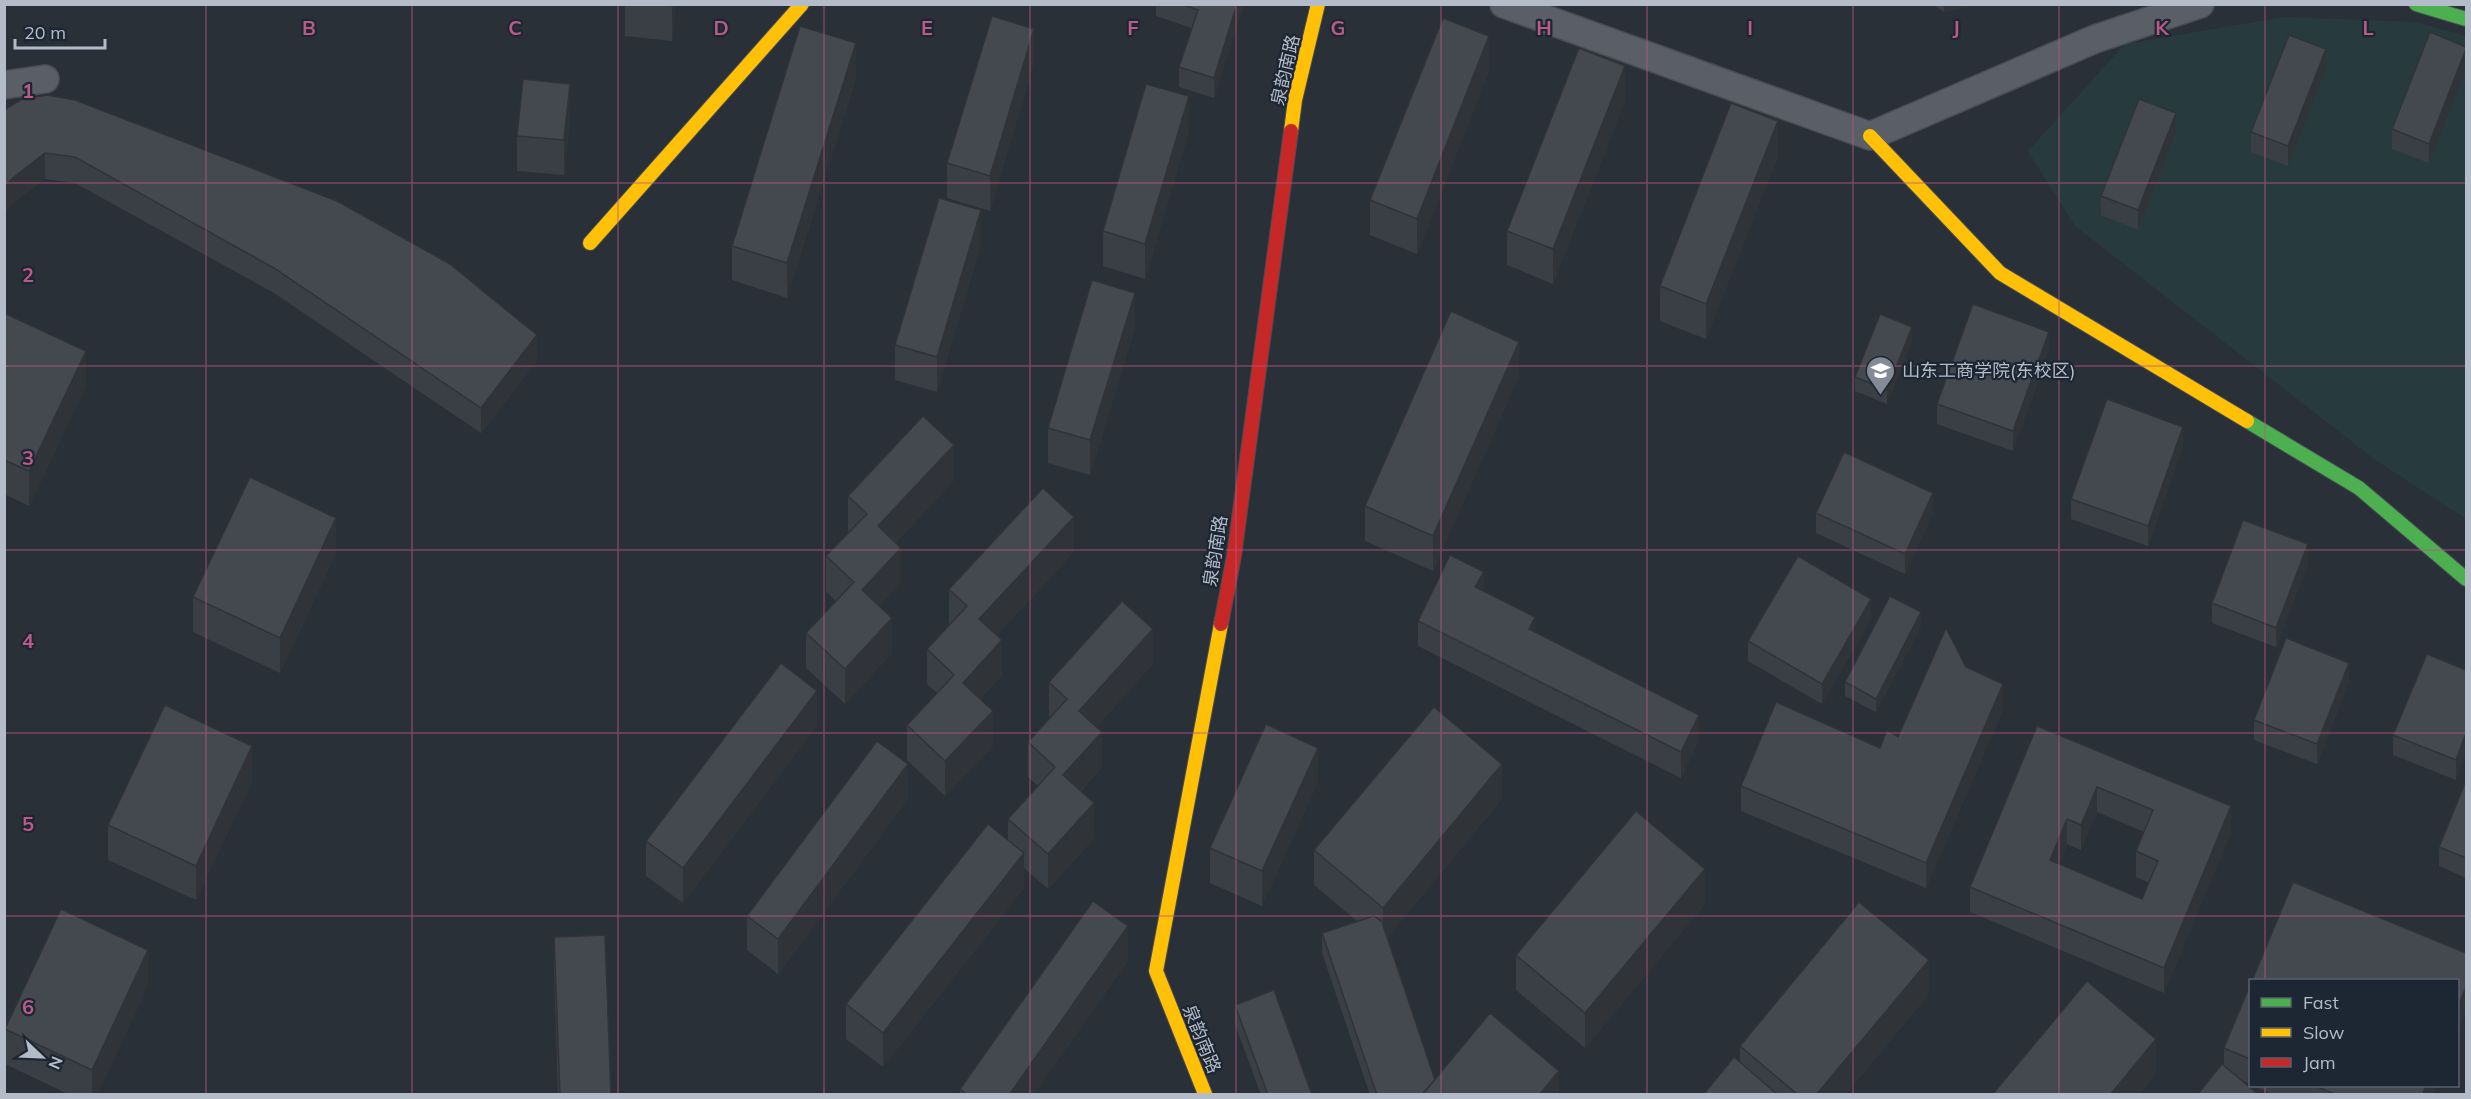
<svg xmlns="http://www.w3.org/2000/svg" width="2471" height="1099" font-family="Mulish,'Noto Sans SC',sans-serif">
<rect width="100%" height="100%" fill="#2a3038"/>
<polygon fill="#273a3e" points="2284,17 2416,22 2466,36 2466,519 2374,459 2075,226 2028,151 2125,44"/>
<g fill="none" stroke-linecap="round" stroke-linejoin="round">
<defs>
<g id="street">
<polyline points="1504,4 1870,136 2095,39 2200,4"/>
<polyline points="4,85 45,79"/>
</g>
<g id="fast">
<polyline points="2416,4 2466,19"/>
<polyline points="2247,421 2359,488 2466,579"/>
</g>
<g id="slow">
<polyline points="1291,131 1295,100 1318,4"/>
<polyline points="1870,136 2000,273 2247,421"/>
<polyline points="590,243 802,4"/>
<polyline points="1205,1094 1156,971 1221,624"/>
</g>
<polyline id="jam" points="1221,624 1234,556 1291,131"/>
</defs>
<use href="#street" stroke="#484c53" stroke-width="30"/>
<use href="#fast" stroke="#484c53" stroke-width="16"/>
<use href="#slow" stroke="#484c53" stroke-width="16"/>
<use href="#jam" stroke="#484c53" stroke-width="16"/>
<use href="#street" stroke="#5a5e66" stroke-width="27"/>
<use href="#fast" stroke="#4caf50" stroke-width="14"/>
<use href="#slow" stroke="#ffc107" stroke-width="14"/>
<use href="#jam" stroke="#c62828" stroke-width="14"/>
</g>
<g fill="#3a3f45" fill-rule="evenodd">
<polygon points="625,4 676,4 672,41 625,36"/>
<polygon points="1156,4 1244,4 1214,98 1179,87 1179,67 1192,28 1156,16"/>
<polygon points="1932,4 1968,4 1967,7 1944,12"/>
<polygon points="2430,32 2429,163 2392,149 2392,129"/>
<polygon points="1034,63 990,211 947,198 947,163"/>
<polygon points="2326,69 2288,166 2251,152 2251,132"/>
<polygon points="1489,71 1417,254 1370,235 1370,200"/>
<polygon points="856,78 787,298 732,280 732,246"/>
<polygon points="1625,101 1553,284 1507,265 1507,231"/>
<polygon points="4,110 537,361 481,433 274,293 75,183 45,179 14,202 4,213"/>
<polygon points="570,119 564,175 517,171 517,136"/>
<polygon points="1189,131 1145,279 1103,266 1103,231"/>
<polygon points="2176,133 2138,230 2101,215 2101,196"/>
<polygon points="1778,156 1706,339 1660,321 1660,286"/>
<polygon points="981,245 937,392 895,380 895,345"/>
<polygon points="4,313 86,386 29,506 4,494"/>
<polygon points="1135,328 1090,475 1048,463 1048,428"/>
<polygon points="1912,340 1887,404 1855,391 1855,377"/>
<polygon points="2049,351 2013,451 1937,424 1937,404"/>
<polygon points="1519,376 1433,571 1365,541 1365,506"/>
<polygon points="2183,446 2148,546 2071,519 2071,499"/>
<polygon points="954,480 896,542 901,582 879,606 892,653 845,704 806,668 806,633 836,601 826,591 826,556 849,532 848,531 848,496"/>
<polygon points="1816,513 1933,513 1905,574 1816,533"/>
<polygon points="1074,552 997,635 1002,675 980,699 993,746 945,796 907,760 907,725 937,693 927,684 927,649 950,625 949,624 949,589"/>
<polygon points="336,553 280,673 193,632 193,597"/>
<polygon points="2308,564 2276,647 2212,623 2212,603"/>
<polygon points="1484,591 1535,633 1699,740 1681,778 1418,646 1418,621"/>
<polygon points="1871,619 1822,704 1748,661 1748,641"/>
<polygon points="1921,626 1876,712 1845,696 1845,682"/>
<polygon points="1153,664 1096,727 1102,767 1081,791 1094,838 1048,889 1024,868 1024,888 883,1067 846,1039 846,1004 1008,841 1008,819 1038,786 1028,777 1028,742 1050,718 1049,717 1049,682"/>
<polygon points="1966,667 2003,710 1926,888 1741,811 1741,786 1880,748 1898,737"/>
<polygon points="2466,670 2456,780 2393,755 2393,735"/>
<polygon points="2349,682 2317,764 2254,740 2254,720"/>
<polygon points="817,726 683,903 646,876 646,841"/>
<path d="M2037 726 2231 832 2164 993 1970 912V887ZM2097 812 2144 832 2136 851V877L2149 883 2142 899 2059 864 2067 844 2081 850Z"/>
<polygon points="252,781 196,900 108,860 108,825"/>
<polygon points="2466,781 2466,878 2439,866 2439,847"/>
<polygon points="1318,782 1262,906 1210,883 1210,848"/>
<polygon points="908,799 778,974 747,950 747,916"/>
<polygon points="1502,799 1387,938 1435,1080 1559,1095 1370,1095 1322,953 1322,933 1357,921 1314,885 1314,850"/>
<polygon points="1705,904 1585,1048 1516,990 1516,955"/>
<polygon points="554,937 611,1095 558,1095 554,972"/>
<polygon points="1128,961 1033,1095 960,1095 960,1089"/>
<polygon points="148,985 97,1095 70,1095 5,1064 5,1029"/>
<polygon points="2250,985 2250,1084 2243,1081 2224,1066 2224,1048"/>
<polygon points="1929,994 1845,1095 1703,1095 1740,1063 1740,1046"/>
<polygon points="1235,1005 1312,1095 1261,1095 1235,1024"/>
<polygon points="2253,1086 2436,1086 2432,1095 2275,1095"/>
</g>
<g fill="#303338">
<polygon points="672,4 676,4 672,41"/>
<polygon points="1237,4 1244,4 1214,98 1214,78"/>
<polygon points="1944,4 1968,4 1967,7 1944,12"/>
<polygon points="1034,29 1034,63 990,211 990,176"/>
<polygon points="1489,36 1489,71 1417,254 1417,219"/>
<polygon points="856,43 856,78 787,298 787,263"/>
<polygon points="2326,49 2326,69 2288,166 2288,146"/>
<polygon points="2466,49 2466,69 2429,163 2429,144"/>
<polygon points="1625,66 1625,101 1553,284 1553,249"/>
<polygon points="570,84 570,119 564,175 564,140"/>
<polygon points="1189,96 1189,131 1145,279 1145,244"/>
<polygon points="2176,113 2176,133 2138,230 2138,210"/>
<polygon points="1778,121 1778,156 1706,339 1706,304"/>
<polygon points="45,153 45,179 14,202 4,213 4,187 14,177"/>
<polygon points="981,210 981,245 937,392 937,357"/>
<polygon points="1135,293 1135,328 1090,475 1090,440"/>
<polygon points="1912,327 1912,340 1887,404 1887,390"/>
<polygon points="2049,332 2049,351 2013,451 2013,431"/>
<polygon points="537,335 537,361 481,433 481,408"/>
<polygon points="1519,342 1519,376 1433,571 1433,536"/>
<polygon points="86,351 86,386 29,506 29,471"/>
<polygon points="2183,427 2183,446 2148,546 2148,526"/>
<polygon points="954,445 954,480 878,561 878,526"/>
<polygon points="1933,493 1933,513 1905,574 1905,554"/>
<polygon points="1074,517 1074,552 979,654 979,619"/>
<polygon points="336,518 336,553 280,673 280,638"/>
<polygon points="2308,544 2308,564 2276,647 2276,628"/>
<polygon points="901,548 901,582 862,625 862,590"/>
<polygon points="1484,572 1484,597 1475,587"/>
<polygon points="1871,599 1871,619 1822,704 1822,684"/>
<polygon points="1921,612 1921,626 1876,712 1876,699"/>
<polygon points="1535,617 1535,642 1529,629"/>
<polygon points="892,618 892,653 845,704 845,669"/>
<polygon points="1153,629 1153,664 1079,746 1079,711"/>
<polygon points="1002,640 1002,675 963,717 963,683"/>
<polygon points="2349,663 2349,682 2317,764 2317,744"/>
<polygon points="2003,684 2003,710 1926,888 1926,863"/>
<polygon points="817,691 817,726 683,903 683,868"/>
<polygon points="993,711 993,746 945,796 945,761"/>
<polygon points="1699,715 1699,740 1681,778 1681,752"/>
<polygon points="1102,732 1102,767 1063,810 1063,775"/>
<polygon points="2466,733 2466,753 2456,780 2456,760"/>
<polygon points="252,746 252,781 196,900 196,866"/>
<polygon points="1318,748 1318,782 1262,906 1262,871"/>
<polygon points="908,764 908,799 778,974 778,939"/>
<polygon points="1502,764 1502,799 1383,943 1383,908"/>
<polygon points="2097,787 2097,812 2081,850 2081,825"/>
<polygon points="1094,803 1094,838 1048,889 1048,854"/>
<polygon points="2231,806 2231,832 2164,993 2164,968"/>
<polygon points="2067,819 2067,844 2050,886 2050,860"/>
<polygon points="1024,853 1024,888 883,1067 883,1033"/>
<polygon points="1705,869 1705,904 1585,1048 1585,1013"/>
<polygon points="1128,926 1128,961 1033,1095 1009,1095"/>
<polygon points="148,950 148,985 97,1095 92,1095 92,1070"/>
<polygon points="1929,960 1929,994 1845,1095 1816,1095"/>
<polygon points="2466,987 2466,1012 2457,1034 2457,1009"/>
<polygon points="2156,1039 2156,1074 2139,1095 2110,1095"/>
<polygon points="1559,1071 1559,1095 1539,1095"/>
<polygon points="2426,1086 2436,1086 2432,1095 2422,1095"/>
</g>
<g fill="#444950" stroke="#303338" stroke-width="1.5" fill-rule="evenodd">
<polygon points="655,4 672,4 672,6"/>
<polygon points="1181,4 1237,4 1214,78 1179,67 1198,10"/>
<polygon points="992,16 1034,29 990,176 947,163"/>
<polygon points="1443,18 1489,36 1417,219 1370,200"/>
<polygon points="800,26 856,43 787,263 732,246"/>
<polygon points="2430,32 2466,47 2466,49 2429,144 2392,129"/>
<polygon points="2289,35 2326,49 2288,146 2251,132"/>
<polygon points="1579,48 1625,66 1553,249 1507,231"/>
<polygon points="523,79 570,84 564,140 517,136"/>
<polygon points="1146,84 1189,96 1145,244 1103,231"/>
<polygon points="47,95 75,100 337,201 450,264 537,335 481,408 274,268 75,157 45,153 14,177 4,187 4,110 22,99"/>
<polygon points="2139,99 2176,113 2138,210 2101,196"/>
<polygon points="1731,103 1778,121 1706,304 1660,286"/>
<polygon points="939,198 981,210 937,357 895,345"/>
<polygon points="1092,280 1135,293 1090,440 1048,428"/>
<polygon points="1973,304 2049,332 2013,431 1937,404"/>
<polygon points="1451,311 1519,342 1433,536 1365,506"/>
<polygon points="4,313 86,351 29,471 4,460"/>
<polygon points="1880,314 1912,327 1887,390 1855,377"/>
<polygon points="2107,399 2183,427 2148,526 2071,499"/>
<polygon points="923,416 954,445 878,526 901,548 862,590 892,618 845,669 806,633 854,582 826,556 867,514 848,496"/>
<polygon points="1844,452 1933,493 1905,554 1816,513"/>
<polygon points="250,477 336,518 280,638 193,597"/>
<polygon points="1043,488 1074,517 979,619 1002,640 963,683 993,711 945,761 907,725 954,675 927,649 967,606 949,589"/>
<polygon points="2243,520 2308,544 2276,628 2212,603"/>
<polygon points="1450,555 1484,572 1475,587 1535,617 1529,629 1699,715 1681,752 1418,621"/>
<polygon points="1798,556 1871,599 1822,684 1748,641"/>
<polygon points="1890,596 1921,612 1876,699 1845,682"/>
<polygon points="1122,601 1153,629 1079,711 1102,732 1063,775 1094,803 1048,854 1008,819 1055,767 1028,742 1067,699 1049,682"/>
<polygon points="1946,628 1966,667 2003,684 1926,863 1741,786 1776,702 1880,748 1887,730 1898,737"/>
<polygon points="2286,638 2349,663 2317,744 2254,720"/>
<polygon points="2427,654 2466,670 2466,733 2456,760 2393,735"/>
<polygon points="781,663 817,691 683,868 646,841"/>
<polygon points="165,705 252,746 196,866 108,825"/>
<polygon points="1434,707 1502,764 1383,908 1314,850"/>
<polygon points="1266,724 1318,748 1262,871 1210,848"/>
<path d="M2037 726 2231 806 2164 968 1970 887ZM2097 787 2153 810 2136 851 2158 861 2142 899 2050 860 2067 819 2081 825Z"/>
<polygon points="877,741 908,764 778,939 747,916"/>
<polygon points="2466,781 2466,858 2439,847"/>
<polygon points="1636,811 1705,869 1585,1013 1516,955"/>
<polygon points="988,824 1024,853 883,1033 846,1004"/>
<polygon points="2293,882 2466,953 2466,987 2457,1009 2457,981 2252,981"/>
<polygon points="1093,901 1128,926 1009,1095 968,1095 960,1089"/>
<polygon points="1859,902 1929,960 1816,1095 1798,1095 1740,1046"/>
<polygon points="61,909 148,950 92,1070 5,1029"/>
<polygon points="1374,916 1382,922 1435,1080 1422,1095 1377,1095 1322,933"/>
<polygon points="605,935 611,1095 560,1095 554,937"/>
<polygon points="2087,981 2156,1039 2110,1095 1992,1095"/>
<polygon points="2250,985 2250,1059 2224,1048"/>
<polygon points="1274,990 1312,1095 1268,1095 1235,1005"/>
<polygon points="1490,1013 1559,1071 1539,1095 1422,1095"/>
<polygon points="1734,1057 1778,1095 1703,1095"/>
<polygon points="2222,1064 2259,1095 2197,1095"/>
<polygon points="2315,1086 2426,1086 2422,1095 2337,1095"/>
</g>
<path fill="none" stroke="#bc5a87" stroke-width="1.5" stroke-opacity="0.55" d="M206 4V1094M412 4V1094M618 4V1094M824 4V1094M1030 4V1094M1236 4V1094M1441 4V1094M1647 4V1094M1853 4V1094M2059 4V1094M2265 4V980M4 183H2466M4 366H2466M4 550H2466M4 733H2466M4 916H2466M2265 1086V1094"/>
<defs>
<symbol id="university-pin" viewBox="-11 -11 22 30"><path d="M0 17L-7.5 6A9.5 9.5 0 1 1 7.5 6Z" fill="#848b96" stroke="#1d2633"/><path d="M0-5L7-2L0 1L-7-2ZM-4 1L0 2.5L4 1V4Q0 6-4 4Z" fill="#fff"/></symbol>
</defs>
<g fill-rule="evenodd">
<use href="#university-pin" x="1864" y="354" width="33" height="45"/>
</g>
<g text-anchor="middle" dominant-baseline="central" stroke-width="4.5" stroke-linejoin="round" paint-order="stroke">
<g font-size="18" fill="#b4bcc9" stroke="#1d2633">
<text transform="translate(1285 70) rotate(-77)">泉韵南路</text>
<text transform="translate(1215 551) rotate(-81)">泉韵南路</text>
<text transform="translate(1202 1039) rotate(68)">泉韵南路</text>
</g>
<g font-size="18" fill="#b4bcc9" stroke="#1d2633" text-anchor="start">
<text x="1902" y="370">山东工商学院(东校区)</text>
</g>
</g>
<g font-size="20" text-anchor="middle" font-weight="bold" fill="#bc5a87" stroke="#1d2633" stroke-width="4.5" stroke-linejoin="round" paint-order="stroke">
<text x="309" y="35">B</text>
<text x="515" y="35">C</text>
<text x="721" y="35">D</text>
<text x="927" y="35">E</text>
<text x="1133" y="35">F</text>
<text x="1338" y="35">G</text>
<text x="1544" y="35">H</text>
<text x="1750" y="35">I</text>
<text x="1956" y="35">J</text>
<text x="2162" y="35">K</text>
<text x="2368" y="35">L</text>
<text x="28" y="98">1</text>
<text x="28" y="282">2</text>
<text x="28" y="465">3</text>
<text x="28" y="648">4</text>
<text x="28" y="831">5</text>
<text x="28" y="1014">6</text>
</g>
<rect width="2471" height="1099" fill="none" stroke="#b4bcc9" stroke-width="12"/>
<rect x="2249" y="979" width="210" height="108" fill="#1d2633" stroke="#59626f" stroke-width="1.5"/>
<rect x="2261" y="998" width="30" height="9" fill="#4caf50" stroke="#59626f" stroke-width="1.5"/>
<text x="2303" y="1009" font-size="18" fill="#b4bcc9">Fast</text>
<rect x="2261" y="1028" width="30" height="9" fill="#ffc107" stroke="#59626f" stroke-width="1.5"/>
<text x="2303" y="1039" font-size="18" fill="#b4bcc9">Slow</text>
<rect x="2261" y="1058" width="30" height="9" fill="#c62828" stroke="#59626f" stroke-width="1.5"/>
<text x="2303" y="1069" font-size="18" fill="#b4bcc9">Jam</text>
<g transform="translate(42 1057) rotate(113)" stroke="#1d2633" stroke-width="4.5" paint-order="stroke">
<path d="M0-4.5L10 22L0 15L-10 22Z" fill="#b4bcc9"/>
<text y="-9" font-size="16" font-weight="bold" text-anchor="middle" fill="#b4bcc9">N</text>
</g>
<path d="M15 39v9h90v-9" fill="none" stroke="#b4bcc9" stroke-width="3"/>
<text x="24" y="39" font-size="18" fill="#b4bcc9" stroke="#1d2633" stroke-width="4.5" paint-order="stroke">20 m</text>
</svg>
